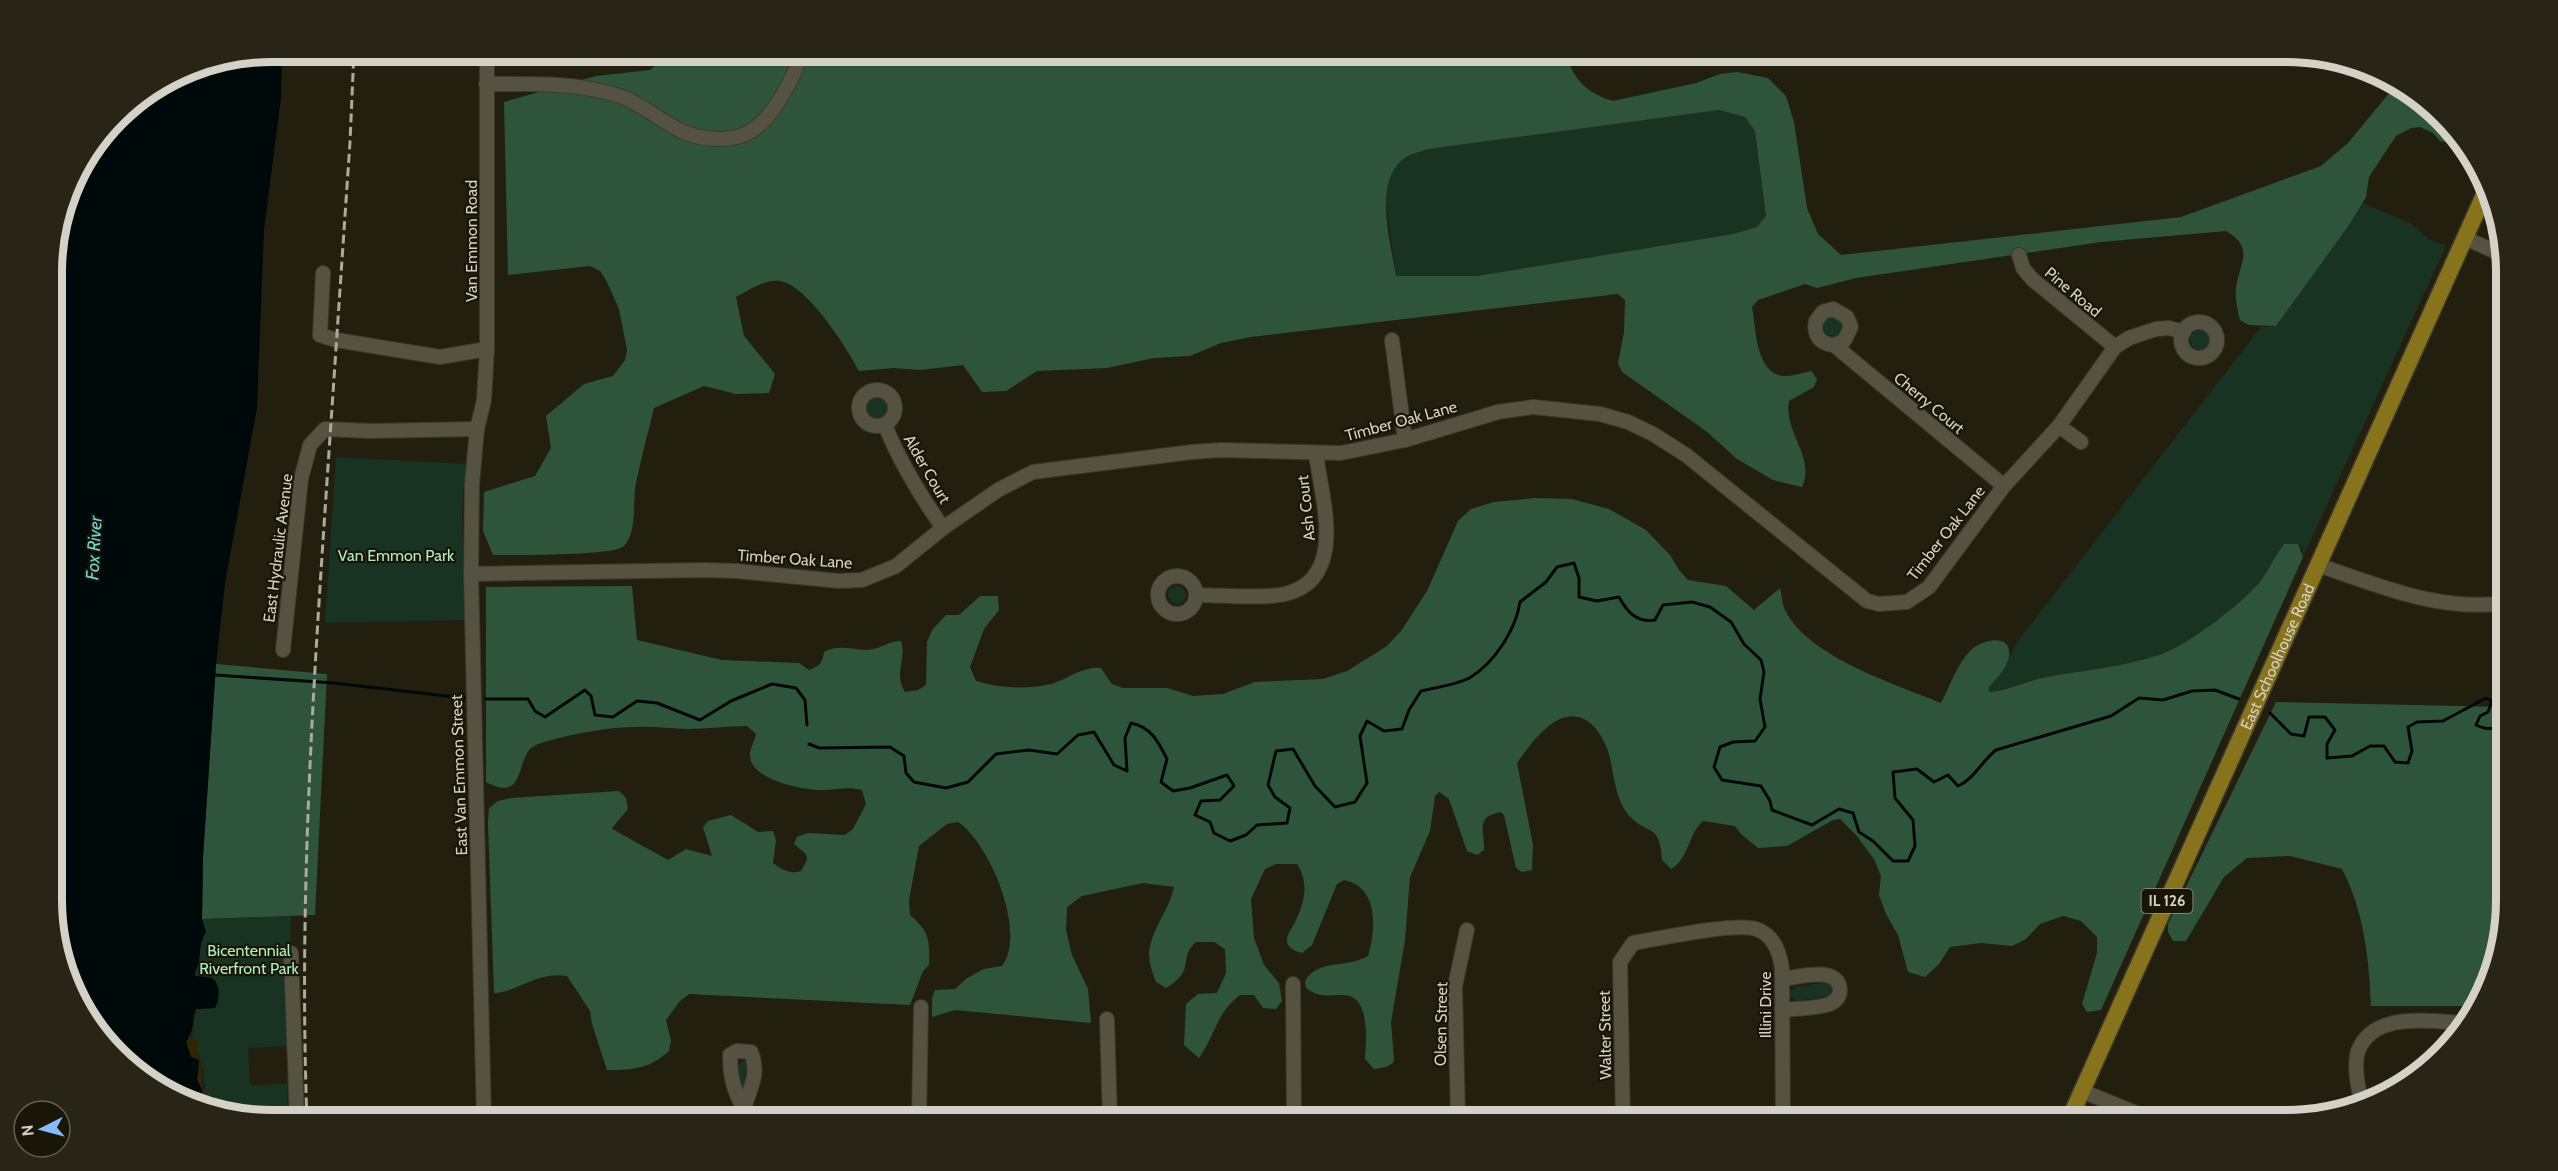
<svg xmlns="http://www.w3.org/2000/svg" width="2558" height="1171" font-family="Cabin,sans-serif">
<rect width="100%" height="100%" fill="#231f0f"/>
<g fill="#193322">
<polygon points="1719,110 1745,117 1755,131 1766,216 1757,227 1733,234 1477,276 1396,276 1385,196 1389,174 1403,158 1428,149"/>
<path d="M2362 203 2410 223 2430 240 2446 246 2303 557 2302 548 2284 544C2274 556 2269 571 2259 583 2240 605 2187 646 2159 655 2122 667 2084 670 2046 677 2026 680 2009 690 1989 692V687L2005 665 2017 642 2261 327 2276 326Z"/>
<circle cx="1833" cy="326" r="10"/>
<circle cx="2200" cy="340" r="10"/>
<circle cx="877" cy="408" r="10"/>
<polygon points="336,457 466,464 462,511 464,620 325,623"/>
<circle cx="1177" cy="595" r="9"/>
<path d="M291 916 288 1046 248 1048 250 1085 287 1084 288 1120H271L207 1107 203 1067 192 1038 196 1009H210L217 985 213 978 195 975C195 957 208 936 202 919Z"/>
<polygon points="1827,982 1831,983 1834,992 1829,996 1797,1001 1790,996 1791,991 1796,987"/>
<polygon points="742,1061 746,1061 749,1065 746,1090 741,1092 737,1067"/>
</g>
<g fill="#2e553b" fill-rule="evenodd">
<path d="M673 51H1567C1570 78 1588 94 1613 101L1696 83 1720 74 1737 72 1768 78 1786 96 1794 122 1807 208 1818 234 1841 255 2181 217 2321 166 2348 143 2395 86 2462 137 2465 146 2440 141 2433 133 2420 127 2411 128 2396 136 2369 177 2366 197 2349 225 2276 326 2249 325 2240 320C2237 309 2235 299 2236 288 2240 261 2255 248 2226 231L2101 242 1856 278 1817 288 1805 284 1758 300 1752 307C1756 327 1755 366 1778 375 1787 378 1802 373 1811 371L1817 379 1814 387 1789 401C1783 431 1816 458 1802 487L1773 480 1737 459 1706 431 1622 372 1618 363 1624 332 1625 300 1618 294 1251 337 1221 343 1190 356 1154 358 1107 368 1037 371 1006 391 982 392 963 365 920 370 893 368 859 371C847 348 807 285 780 281 765 279 749 290 736 297L744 336 775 374 769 393 736 394 704 386 654 408C648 433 641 458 636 483 632 501 638 531 624 546 615 556 512 555 493 555L483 531 484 492 535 476 551 448 546 416 584 384 613 376 625 360 627 350 619 309 606 280 600 271 590 266 508 275 504 102 596 76 650 70ZM1719 110 1745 117 1755 131 1766 216 1757 227 1733 234 1477 276H1396C1391 242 1373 185 1402 160 1408 154 1420 152 1428 149Z"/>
<path d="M1535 498 1572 499 1609 509 1646 530 1670 555 1679 570 1688 580 1726 586 1754 610 1780 588C1782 595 1782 604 1785 610 1808 657 1895 684 1941 703 1950 686 1957 664 1971 650 1981 640 2012 632 2009 656 2008 667 1996 679 1989 687V692C2010 690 2027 680 2047 677 2084 670 2123 667 2159 655 2187 646 2240 605 2259 583 2269 571 2274 556 2284 544H2298L2303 557 2101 1010 2087 1012 2082 1004 2097 953V937L2081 921 2063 916 2040 924 2026 939 2012 946 1981 943 1950 947 1939 964 1925 977 1908 972 1898 935 1886 914 1879 895 1881 876 1874 859 1856 835 1840 819 1833 820 1787 846 1758 848 1741 834 1735 826 1703 821C1688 834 1689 859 1671 869L1662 860C1660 820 1646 837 1627 813 1614 796 1614 770 1608 751 1604 739 1595 724 1584 719 1556 706 1531 744 1517 763L1533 845 1532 870 1522 872 1516 868 1504 815 1501 812C1474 817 1485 831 1484 850L1477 855 1467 851 1449 799 1439 792 1435 796 1430 831 1410 877 1405 940 1391 1022 1394 1059 1393 1063 1386 1067 1374 1069 1365 1059C1366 1040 1371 994 1342 995 1327 995 1319 998 1306 988L1305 981C1319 958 1346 969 1368 956 1376 929 1379 887 1344 880L1337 884 1312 945 1302 953C1295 951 1289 949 1287 942 1286 936 1291 929 1294 924 1304 905 1310 883 1297 864H1276L1265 869 1251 899 1254 938 1264 965 1279 983 1282 1001 1276 1009 1263 1008 1254 995H1240C1216 1013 1215 1036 1199 1058L1184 1045 1186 1004 1198 994 1217 993 1226 973 1225 949 1214 942H1196C1177 959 1197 970 1166 988L1156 982C1153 974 1149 963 1149 954 1151 929 1169 911 1174 887L1143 883 1082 896 1067 907 1066 930 1072 955 1088 989 1091 1023 955 1010 932 1017V998L935 990 955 989 967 978 984 969 1002 966C1027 933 990 843 958 822L947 824 919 846 909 900 910 915C929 931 930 940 929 965L923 971 910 1005 689 994 680 1001 666 1020 671 1041 669 1051C649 1069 633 1070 607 1070L592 1024 590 1011 567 976C536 971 521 991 494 993L488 823 489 808 498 801 511 798 619 791 626 798 628 809 612 828 614 830 668 860 686 849 712 856 703 827 708 821 731 815 758 832 773 831 776 840 773 863C781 869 791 875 801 871L807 860 806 854 794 844 797 837 808 833 845 835 853 829 866 804 862 790C847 786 836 790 821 790 803 790 751 780 750 756 749 750 755 741 756 734L747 726C727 726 708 729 688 729 671 729 654 726 637 727 609 727 578 733 551 740 545 742 535 744 530 749 516 765 524 802 486 782V587L632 586 637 640 722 660 799 663 809 670C819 667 823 662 824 652 837 644 853 650 868 650 880 649 889 641 901 641 907 660 893 672 905 692L918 690 926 685 927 642 932 630 946 615H959L980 596H998L999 610 984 629 970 667 976 681C1000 688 1027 690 1051 684 1068 679 1083 666 1101 668L1112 684 1123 688H1167L1193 696 1223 694 1255 682 1323 679 1347 671 1387 646 1401 631 1427 591 1458 521 1471 509 1494 502Z"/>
<polygon points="216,664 327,674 315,915 202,919 203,857"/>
<path d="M2276 702 2506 707 2507 900 2490 984 2477 1006H2371C2369 959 2364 911 2342 869L2290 856 2247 858 2224 877 2186 941H2173L2168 932V924Z"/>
</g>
<polygon fill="#2e2605" points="190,1031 191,1038 199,1040 197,1055 202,1063 202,1087 208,1096 207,1103 211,1108 202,1106 204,1101 195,1081 199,1072 199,1060 191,1057 185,1042"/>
<path fill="#000909" d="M271 51H282L281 98 264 230 257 408 225 583 216 664 203 857 202 919 206 932C199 943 201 949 199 961 198 967 195 970 195 976 200 977 210 976 214 980 221 986 219 1002 215 1008L196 1009 193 1016C194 1024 191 1035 186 1042L191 1057 199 1060 197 1080 202 1089 203 1106 187 1103 96 1034 53 929 51 256 74 174 126 106 187 68Z"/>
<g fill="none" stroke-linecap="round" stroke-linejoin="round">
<g stroke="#000909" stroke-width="3">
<polyline points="215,675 334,683 464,698"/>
<polyline points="486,699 528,699 535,711 545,717 585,690 591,696 595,715 613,717 637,701 657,703 700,720 731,701 772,684 796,688 805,700 807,725"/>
<path d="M2270 713 2291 734 2304 736 2309 717H2325L2335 730 2327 744V758L2352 756 2370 746H2384L2395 762 2408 763 2412 751 2408 727 2417 722 2443 721 2486 698 2492 701 2488 712 2480 716 2476 725C2488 731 2496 729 2506 722"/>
<path d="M809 744 819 748 890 747 904 756 906 773 914 782 946 788 968 782 996 754 1029 750 1057 754 1078 735 1094 732 1114 765 1127 771 1125 738 1131 723C1151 727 1158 741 1167 759L1161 782 1173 791 1190 788 1227 775 1234 786 1220 800 1201 801 1195 815 1210 822 1214 833 1230 841 1246 835 1257 825 1287 823 1290 808 1275 797 1268 785 1276 751 1293 749 1315 786 1335 807 1355 802 1367 783 1360 736 1367 721 1384 731 1402 729 1409 710 1421 691C1436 687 1458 685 1471 677 1495 662 1516 629 1520 602L1546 582 1557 567 1574 563 1579 578V597L1597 601 1619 597C1627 612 1637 623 1655 620L1663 605 1692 602 1710 607 1731 622 1744 644 1761 660 1764 672 1760 699 1765 727 1755 741 1733 742 1720 747 1714 767 1722 780 1761 786 1770 801 1772 810 1812 825 1839 809 1853 813 1859 832 1873 841 1893 861H1908L1915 846 1913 820 1895 798 1893 772 1917 769 1934 782 1948 775 1958 786C1974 779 1982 761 1996 750L2111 716 2139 698 2163 700 2192 691 2215 690 2239 699"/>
</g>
<defs>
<g id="minor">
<path d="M486 84C529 84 571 82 613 94 637 100 659 120 681 131 701 140 732 143 751 131 774 117 795 76 802 51"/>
<polyline points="2465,238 2505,256"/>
<polyline points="2019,255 2023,268 2032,279 2115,347"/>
<polyline points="323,273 320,335 336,340 440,357 487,349"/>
<circle cx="2199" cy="340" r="18"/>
<polyline points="1392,340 1405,440"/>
<path d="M1834 345 1844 341 1851 327 1847 317 1833 309 1823 312 1816 321C1813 335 1820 344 1834 345L2004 486"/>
<circle cx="877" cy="408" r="18"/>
<path d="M885 425C900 463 920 495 943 528"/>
<polyline points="2059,426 2081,442"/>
<path d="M2318 565C2380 586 2439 612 2506 603"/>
<polyline points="471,574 705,570 736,571 839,581 862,580 896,566 943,528 998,490 1033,472 1192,452 1221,450 1341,453 1405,440 1498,412 1533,407 1600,414 1628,422 1653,434 1686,455 1867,601 1879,604 1907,602 1929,587 2004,486 2059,426 2115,347 2129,338 2156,329 2169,328 2184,332"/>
<circle cx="1177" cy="595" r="19"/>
<path d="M1196 595C1220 595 1264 599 1285 594 1348 579 1322 500 1316 454"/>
<polyline points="283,650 301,479 310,445 325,429 370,431 477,429"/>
<polyline points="291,953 297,1120"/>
<polyline points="1293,984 1294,1120"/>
<path d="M1782 1010C1797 1008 1816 1009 1830 1004 1836 1001 1840 997 1840 990 1839 965 1798 977 1783 979"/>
<polyline points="1107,1019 1110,1120"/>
<polyline points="2082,1091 2153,1120"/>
<path d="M2362 1106C2359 1090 2353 1067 2358 1051 2374 1010 2432 1022 2466 1023"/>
<polyline points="484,1120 471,574 472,484 477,429 484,400 487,349 487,51"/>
<path d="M742 1120C744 1094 762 1080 751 1052L737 1051 730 1055C730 1075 733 1089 743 1107"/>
<polyline points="919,1120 921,1007"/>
<polyline points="1458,1120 1455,986 1467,930"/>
<path d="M1623 1120 1620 962 1633 943C1658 939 1735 922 1756 929 1774 935 1780 953 1782 969L1783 1120"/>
</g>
<g id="major">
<path id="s1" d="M2069 1120 2485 193"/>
</g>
</defs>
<use href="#minor" stroke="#3c3930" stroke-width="16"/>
<use href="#major" stroke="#3c3930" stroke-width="19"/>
<use href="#minor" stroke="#565241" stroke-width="14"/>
<use href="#major" stroke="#87731b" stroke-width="16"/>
<path stroke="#aca99e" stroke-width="3" stroke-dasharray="9 4.5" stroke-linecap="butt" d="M307 1120C299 911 312 704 326 496 334 378 342 260 350 142L354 51"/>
</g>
<g text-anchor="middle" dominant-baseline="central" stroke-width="4.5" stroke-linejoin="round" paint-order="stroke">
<rect fill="#191607" stroke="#9c998d" stroke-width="1.5" x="2141.5" y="889" width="51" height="24" rx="4.5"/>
<g font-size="15" font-weight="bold" fill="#d4d1c7">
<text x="2167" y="901">IL 126</text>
</g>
<g font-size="16" fill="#d4d1c7" stroke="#191607">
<text transform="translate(471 241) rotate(-90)">Van Emmon Road</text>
<text transform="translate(2073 292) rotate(40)">Pine Road</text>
<text transform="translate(1929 403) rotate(40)">Cherry Court</text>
<text transform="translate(1401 421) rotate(-15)">Timber Oak Lane</text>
<text transform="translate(927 469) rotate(60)">Alder Court</text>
<text transform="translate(1306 508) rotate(-96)">Ash Court</text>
<text transform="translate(1946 533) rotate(-52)">Timber Oak Lane</text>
<text transform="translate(278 548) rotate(-83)">East Hydraulic Avenue</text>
<text transform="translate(795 559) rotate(4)">Timber Oak Lane</text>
<text stroke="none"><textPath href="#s1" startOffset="508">East Schoolhouse Road</textPath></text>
<text transform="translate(459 775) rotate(-92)">East Van Emmon Street</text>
<text transform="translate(1765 1005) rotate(-90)">Illini Drive</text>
<text transform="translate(1441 1024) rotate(-89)">Olsen Street</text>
<text transform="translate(1605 1035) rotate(-91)">Walter Street</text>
</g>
<g font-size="16" fill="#adeec1" stroke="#191607">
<text x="396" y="555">Van Emmon Park</text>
<text x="249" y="950">Bicentennial<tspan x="249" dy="18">Riverfront Park</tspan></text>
</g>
<g font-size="18" font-style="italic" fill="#74d4d4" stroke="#191607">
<text transform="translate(94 548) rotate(-87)">Fox River</text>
</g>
</g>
<path d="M0 0H2558V1171H0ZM272 62H2286A210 210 0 0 1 2496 272V900A210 210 0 0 1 2286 1110H272A210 210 0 0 1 62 900V272A210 210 0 0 1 272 62Z" fill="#282516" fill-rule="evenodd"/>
<path fill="none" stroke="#d4d1c7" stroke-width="8" d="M272 62H2286A210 210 0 0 1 2496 272V900A210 210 0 0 1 2286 1110H272A210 210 0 0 1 62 900V272A210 210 0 0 1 272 62Z"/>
<g transform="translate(42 1129) rotate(264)"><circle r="28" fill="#191607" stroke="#646154" stroke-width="1.5"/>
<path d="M0-4.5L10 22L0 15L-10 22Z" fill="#8abafc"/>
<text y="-9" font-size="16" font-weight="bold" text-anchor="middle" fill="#d4d1c7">N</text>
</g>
</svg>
